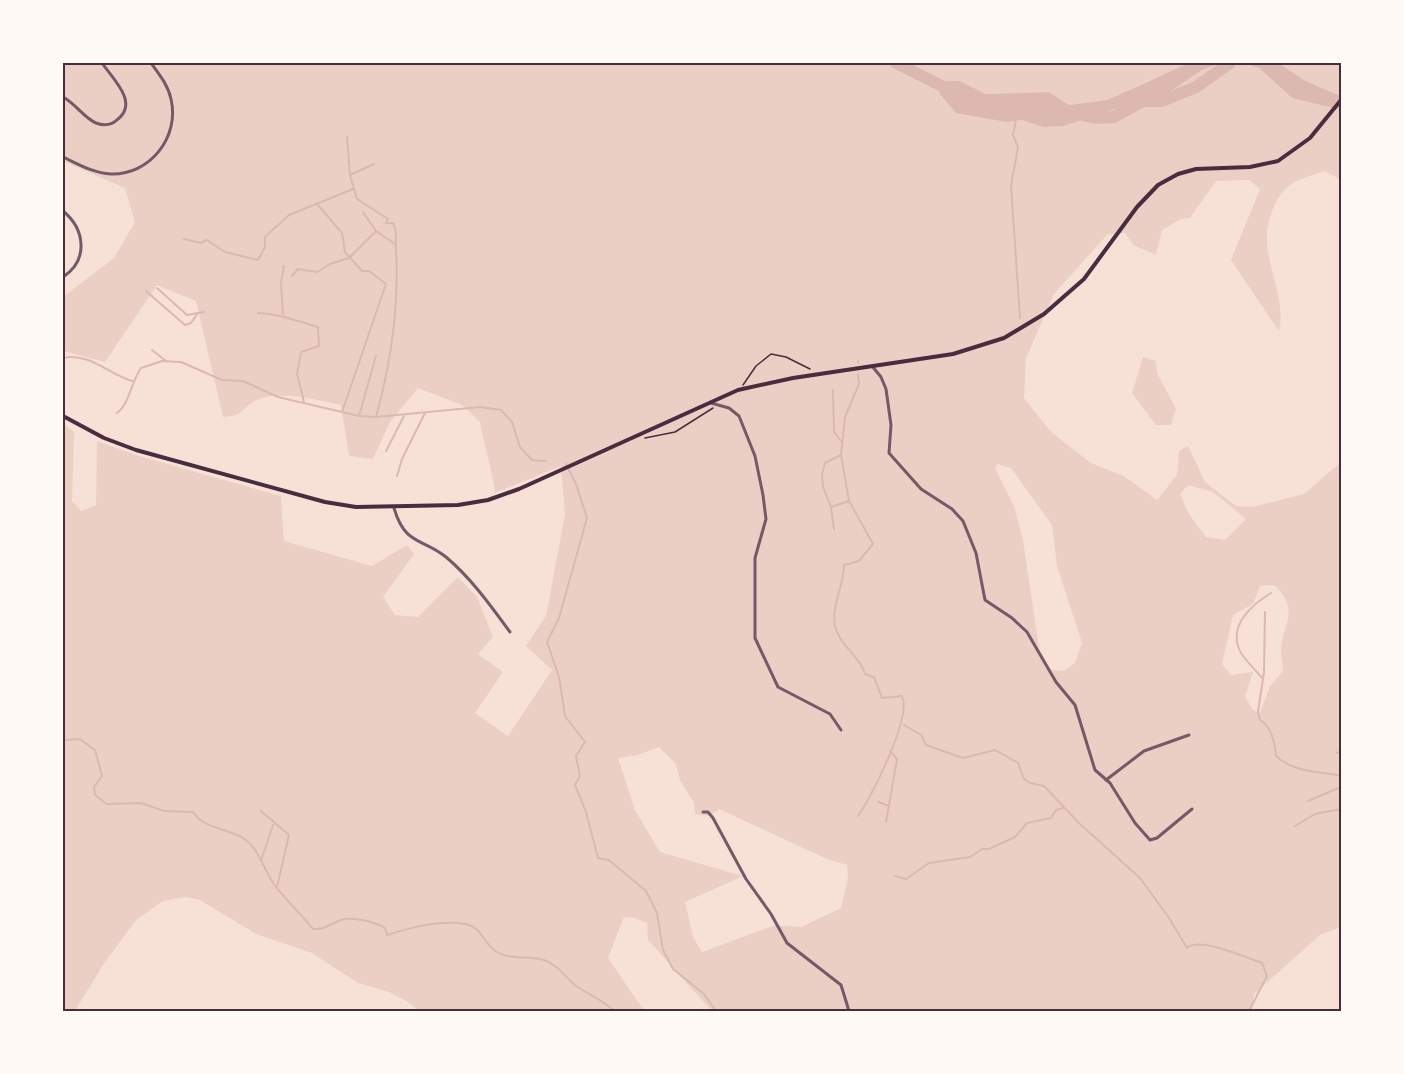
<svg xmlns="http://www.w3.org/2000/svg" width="1404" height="1074" font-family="'PT Sans Narrow',sans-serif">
<rect width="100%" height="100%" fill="#f7e1d7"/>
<g fill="#ebcfc5" fill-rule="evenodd">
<path d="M63 63H1189L1178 70 1154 78 1107 100 1069 105 1049 92 986 94 960 81 1007 122 1022 120 1043 127 1136 102 1159 99 1202 70 1221 63H1243L1259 68 1292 98 1341 110V180L1325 171C1295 181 1283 182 1271 214 1256 255 1288 291 1279 331L1231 260 1260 189 1249 180 1216 181 1190 218 1181 219 1162 230 1156 255 1133 245 1125 233 1107 235 1054 294 1026 358 1024 398 1051 432 1091 463 1124 476 1157 500 1177 475 1179 451 1188 446 1205 482 1236 506 1252 507 1304 494 1341 462V927L1320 935 1254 994 1252 1011H716L709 1008 648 940 647 923 635 918 624 917 608 958 643 1009 641 1011H419L408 1002 389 992 358 983 312 953 256 934 200 900 185 897 163 901 136 920 105 962 75 1011H63V423L74 432 72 501 81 511 96 505 97 441 139 456 281 496 284 541 372 566 407 545 414 554 383 597 395 615 418 617 458 577 477 597 493 637 478 654 503 672 475 713 508 736 552 670 526 646 546 616 565 514 561 466 495 493C492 468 484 446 480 422L462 405 418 388 390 422 373 459 349 456 341 405C315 400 285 390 259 399 241 406 247 416 223 417L196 301 157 285 105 362 63 351V297L114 258 135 222 125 188 63 161ZM998 464 1011 468 1052 525 1057 566 1082 643 1075 663 1063 671 1046 669 1040 654 1023 540 1014 506 995 468ZM1188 485 1213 492 1246 519 1225 540 1206 537 1189 514 1180 494ZM1274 585C1302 611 1281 626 1281 652 1281 658 1283 665 1283 671L1270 686 1260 713 1252 709 1245 696 1253 672 1231 675 1222 664 1233 615 1253 604 1260 586ZM659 747 676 764 680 780 694 803 695 814 709 816 719 809 827 859 847 865 848 878 841 908 801 927 775 925 702 952 693 937 685 902 743 876 660 852 635 810 618 758 638 755Z"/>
<path d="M1268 63H1341V101C1309 91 1293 86 1268 63Z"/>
<polygon points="1143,357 1156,361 1157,373 1176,409 1171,425 1156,425 1132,393"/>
</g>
<g fill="#dcb8b0">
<polygon points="1189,63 1221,63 1202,70 1159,99 1136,102 1063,126 1043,127 1022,120 1007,122 956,113 940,94 936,81 960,81 986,94 1049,92 1069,105 1107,100"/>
<path d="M1243 63H1268C1293 86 1309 91 1341 101V110L1292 98 1259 68Z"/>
</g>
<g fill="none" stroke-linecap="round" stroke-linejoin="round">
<g stroke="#dcb8b0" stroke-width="2">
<polyline points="1016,120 1013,135 1018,147 1011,186 1020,318"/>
<path d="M347 137 350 175 357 199 388 219 386 223H393C398 233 395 239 396 250 399 306 391 363 376 417"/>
<polyline points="350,175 374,164"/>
<polyline points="317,204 342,233 345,252 362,271 369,271 386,284 342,412"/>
<polyline points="363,212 376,231"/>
<polyline points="184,239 201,243 207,240 225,252 258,260 265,247 265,237 289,215 353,189"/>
<polyline points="292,276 298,269 317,272 330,264 349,258 376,231 395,244"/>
<polyline points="157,288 187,315 198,313"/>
<polyline points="146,291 185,325 191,323 198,313 204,312"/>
<path d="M258 313C280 314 297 321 318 327L319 346 301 352 297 374 304 402"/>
<polyline points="283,314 281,283 284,266"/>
<polyline points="152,350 166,361"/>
<path d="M63 358C88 352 109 374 132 381"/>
<polyline points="858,363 858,361"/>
<path d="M858 374 859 384 845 417 841 455 849 501 873 544 859 561 844 565C844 586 831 605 835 626 839 645 861 657 865 674L874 677 882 698 902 696C912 717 872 796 858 816"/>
<polyline points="833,390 834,432 841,441"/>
<path d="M117 413C130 403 131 382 141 368L162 361 181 362 222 380 243 381 278 397 359 416 376 417 480 407 501 410 512 422 520 447 532 460 546 461"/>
<polyline points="359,416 376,356"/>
<polyline points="386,451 404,416"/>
<polyline points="566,464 576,484 587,518 559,618 547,642 559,677 565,716 585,742 576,756 580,776 575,785 586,812 598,858 609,860 646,891 657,913 663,950 673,969 704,994 716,1011"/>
<polyline points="397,476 402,459 425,413"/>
<polyline points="831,507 849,501"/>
<polyline points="834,529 831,507 823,487 822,474 825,463 841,455"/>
<path d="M1265 612 1264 672 1258 712 1260 720C1272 727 1275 743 1276 756 1294 773 1319 771 1341 776"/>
<path d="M1262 678C1256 670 1243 659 1239 649 1229 624 1253 604 1271 593"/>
<path d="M904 725 921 735 926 745 963 758 995 750 1018 763 1024 779 1030 783 1044 786 1080 824 1140 878 1169 918 1187 948C1199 936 1247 958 1262 963L1267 976 1249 1011"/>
<path d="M63 740 80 739 95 750 102 776 94 787 95 795 107 804 141 803 164 811 193 812C206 832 237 827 252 846 262 858 266 874 276 887 287 901 301 914 313 929 324 930 330 924 341 920 353 916 375 922 385 928L387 935C410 928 434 921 459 923 483 925 480 939 494 950 508 961 528 955 544 960 562 967 566 980 579 988 592 996 603 1000 614 1011"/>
<polyline points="1337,753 1341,751"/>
<polyline points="1308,801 1341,787"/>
<polyline points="878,802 889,806"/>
<polyline points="261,811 289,835 277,887"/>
<polyline points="886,822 897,759 890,751"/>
<polyline points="1295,826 1315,814 1341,809"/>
<polyline points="261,861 273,825"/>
<polyline points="895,876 906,879 929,863 970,857 982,849 989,849 1015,837 1027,823 1051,818 1056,810 1063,808"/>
</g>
<g stroke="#dcb8b0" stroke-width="12">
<polyline points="896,63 948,89"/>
<polyline points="1268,63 1300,85 1341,103"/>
<polyline points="1075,113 1095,118 1114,117 1143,101 1162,101 1196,87 1230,63"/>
</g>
<g stroke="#4a2c40" stroke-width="1.5">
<polyline points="743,385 756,366 771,354 786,357 810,369"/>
<polyline points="645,438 675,432 713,408"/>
</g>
<g stroke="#755966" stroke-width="3">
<path d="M63 97C76 104 84 118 96 123 104 126 112 125 118 119 139 102 112 78 102 63"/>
<path d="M63 157C78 164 93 173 111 174 150 175 180 137 171 99 168 85 159 74 151 63"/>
<path d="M63 211C85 229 89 260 63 277"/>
<polyline points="872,366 881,377 886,389 891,425 889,453 921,489 952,509 963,521 976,553 985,600 1012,618 1027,632 1056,682 1075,705 1095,770 1110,783 1135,823 1150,840 1157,838 1192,809"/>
<polyline points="711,403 729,408 739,416 755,456 763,495 766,519 755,558 755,638 778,687 830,714 841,730"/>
<path d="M394 508C405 546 423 538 446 557 471 578 491 606 510 632"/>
<polyline points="1106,780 1144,751 1189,735"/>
<polyline points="703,812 708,812 713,818 746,879 771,914 787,943 841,985 849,1011"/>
</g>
<polyline stroke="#4a2c40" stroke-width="4" points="63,416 104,438 136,450 325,502 356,507 458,505 488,500 519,489 738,390 793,378 953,354 1004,338 1044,314 1084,279 1137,207 1158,185 1178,174 1196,169 1250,167 1278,161 1310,138 1341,100"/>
</g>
<rect width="1404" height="1074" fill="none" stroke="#fffaf5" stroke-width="129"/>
<rect x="64" y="64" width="1276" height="946" fill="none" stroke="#4a2c40" stroke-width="2"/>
</svg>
